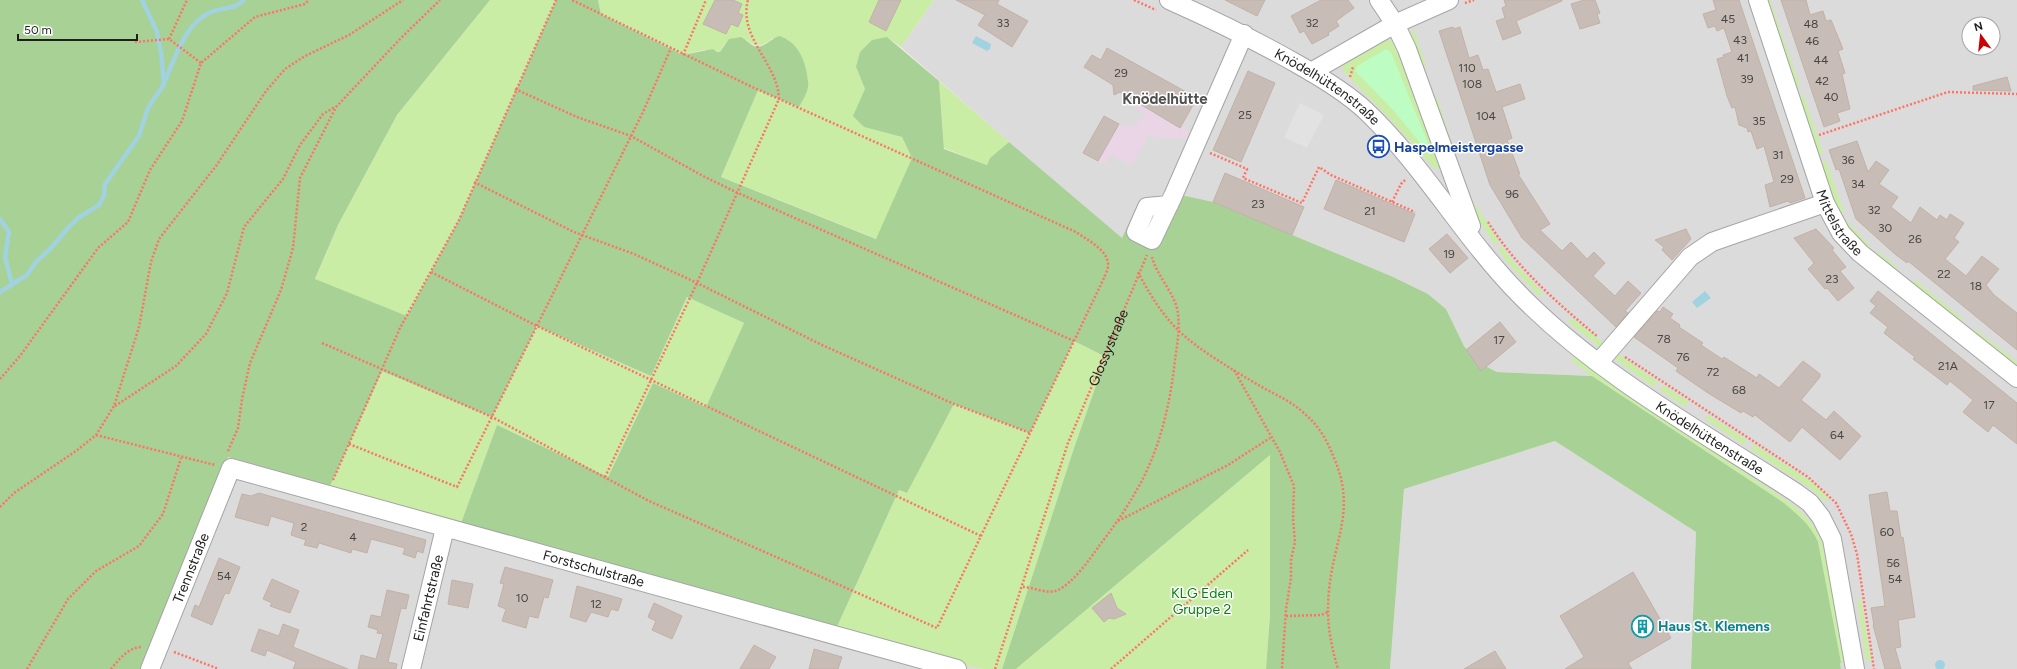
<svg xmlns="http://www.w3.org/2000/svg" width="2017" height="669" font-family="Figtree,sans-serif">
<rect width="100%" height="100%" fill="#f0ebe3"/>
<g fill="#dcdbdb" fill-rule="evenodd">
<path d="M934 0H2017V669H1841L1818 542 1814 533 1800 516 1784 503 1592 376 1497 372 1477 362 1464 346 1446 309 1428 294 1391 276 1213 202 1122 239 1061 188 901 47ZM1969 24H1993V48H1969Z"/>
<polygon points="1555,441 1696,532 1691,669 1390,669 1404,489"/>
<polygon points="228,457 965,666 983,669 141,669"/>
</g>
<polygon fill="#e9d5e5" points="1139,103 1180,128 1185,126 1191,140 1148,136 1132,165 1110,155 1105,164 1098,161 1119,124 1132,127 1143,117 1145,114 1135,107"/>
<g fill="#caeda6">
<polygon points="490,0 556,0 459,220 407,316 315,280 338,225 397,115"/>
<path d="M598 0H934L901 47 887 37 856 67 865 89 864 127 902 137 912 158 877 239 721 177 758 89 799 107 773 38C764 46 756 49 747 40L724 45 720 52 704 50 683 55 601 14Z"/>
<polygon points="1766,0 1770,0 1800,87 1796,88"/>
<polygon points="1413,27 1426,66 1421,67 1411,36"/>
<polygon points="1386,39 1394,43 1397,48 1441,166 1440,168 1436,169 1433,167 1391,120 1342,70 1344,63"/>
<polygon points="939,81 1009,142 990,158 987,165 944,148"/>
<polygon points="1803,94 1823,153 1819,155 1799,96"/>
<polygon points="1437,97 1453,147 1448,148 1432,99"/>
<polygon points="1826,161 1844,212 1840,214 1821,162"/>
<polygon points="1476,205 1499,242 1495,245 1471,208"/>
<polygon points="1846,220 1870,246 1868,249 1854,236 1844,221"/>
<polygon points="1502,246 1512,260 1543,293 1540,297 1508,263 1498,250"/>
<polygon points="1877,251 1898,268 1895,272 1874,255"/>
<polygon points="1915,280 1964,320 1961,323 1912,284"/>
<polygon points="687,297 744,323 706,407 653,383 608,477 497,425 461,523 330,486 382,370 492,417 537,326 651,376"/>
<polygon points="1572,318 1608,346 1601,348 1568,322"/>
<polygon points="1975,329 2017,362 2016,366 1973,332"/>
<polygon points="1074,341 1106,357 1074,448 1002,669 983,669 965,666 836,629 899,490 907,493 954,404 1030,433"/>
<polygon points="1615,352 1658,382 1654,387 1616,360 1614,357"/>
<path d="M1575 357 1612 385 1792 504C1806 515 1816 526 1822 543L1847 662 1841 663 1818 542C1811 525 1798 515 1784 503L1592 376 1570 359Z"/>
<polygon points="1663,385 1689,402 1685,407 1660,390"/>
<polygon points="1708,415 1747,440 1744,445 1705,419"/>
<polygon points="1753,444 1809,480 1829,498 1825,501 1810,488 1750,449"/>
<polygon points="1270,455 1270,615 1266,669 1016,669"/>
<polygon points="1857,599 1861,599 1871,661 1866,661"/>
</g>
<path fill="#a8d196" d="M0 0H490L397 115 338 225 315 279 407 316 459 220 556 0H598L601 14 683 55 713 49 717 52H720L729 39 741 37C745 39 748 42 752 45 762 51 770 39 779 36 796 41 804 57 807 74 807 78 809 83 808 87 807 94 802 101 799 107L758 90 721 177 876 239 912 158 902 137 864 127 853 116 865 89 856 67 860 52 872 40 887 37 939 81 944 149 987 165 990 158 1009 142 1122 238 1140 200 1181 195 1213 202 1391 276 1428 294 1446 309 1464 346 1477 362 1497 372 1592 376 1784 503C1798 515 1811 525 1818 542L1841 663H1840L1841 669H1691L1696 532 1555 441 1404 489 1390 669H1266L1270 615V455L1016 669H1002L1074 448 1106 357 1074 341 1030 433 954 404 907 493 899 490 836 629 461 523 497 425 608 477 653 383 706 407 744 323 687 297 651 376 537 326 492 417 382 371 330 486 228 457 141 669H0Z"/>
<polygon fill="#bdfcc2" points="1386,49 1391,52 1432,153 1429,154 1393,110 1355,71 1357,66"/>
<polygon fill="#e2e2e2" points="1300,103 1324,115 1307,148 1284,137"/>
<g fill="#a1d2e0">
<polygon points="976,36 991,44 990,49 987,51 972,43"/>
<polygon points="1705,291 1711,298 1697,308 1692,302"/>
<circle cx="1940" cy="665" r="5"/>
</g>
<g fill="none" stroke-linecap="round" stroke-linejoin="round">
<g stroke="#a1d2e0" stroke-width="4.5">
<path d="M164 83C175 59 184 25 209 13 220 7 235 10 244 0"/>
<polyline points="0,219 9,232 5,257 12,284"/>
<polyline points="0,292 27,275 35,263 51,248 67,229 78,218 99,205 104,195 105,184 139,136 148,108 164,84 161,53 157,32 142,0"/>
</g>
</g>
<g fill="#c8bdb6" stroke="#c2b1a5">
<polygon points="715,0 733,0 742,4 738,13 743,15 738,27 731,24 726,34 703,24"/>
<polygon points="879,0 901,0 886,31 869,22"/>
<polygon points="956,0 999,0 997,4 1028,21 1012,47 978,25 985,15"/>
<polygon points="1225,0 1265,0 1257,16"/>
<polygon points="1321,0 1348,0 1354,8 1336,21 1339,26 1328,33 1329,35 1312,44 1304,31 1300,33 1291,16"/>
<polygon points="1504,0 1562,0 1562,1 1516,21 1521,33 1503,40 1496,21 1505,18 1502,8 1506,6"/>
<polygon points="1584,0 1595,0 1600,13 1597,14 1600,23 1580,29 1571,4"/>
<polygon points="1713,0 1739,0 1805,198 1790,203 1788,201 1770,207 1765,185 1774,182 1764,146 1757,149 1751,131 1748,132 1747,128 1739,125 1735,107 1732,108 1727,96 1717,59 1724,57 1723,55 1732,52 1724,28 1717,31 1715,26 1708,28 1703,14 1716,10"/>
<polygon points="1781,0 1806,0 1810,15 1823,11 1826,21 1831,20 1843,49 1838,51 1845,73 1842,74 1850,109 1837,113 1840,121 1824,127"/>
<polygon points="1453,27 1454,29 1460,27 1469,58 1478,55 1483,70 1488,69 1496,92 1520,84 1525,99 1502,107 1512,138 1507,140 1520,174 1518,174 1550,224 1540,230 1562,251 1571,242 1587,259 1594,252 1605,263 1593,276 1615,296 1628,281 1641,293 1625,311 1628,313 1616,327 1522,238 1490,185 1439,31"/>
<polygon points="1107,48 1197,98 1180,128 1120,92 1114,95 1113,85 1084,67 1092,55 1101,60"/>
<polygon points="1248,71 1275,83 1241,162 1213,150"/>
<polygon points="2007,77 2011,91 1973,90 1973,86"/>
<polygon points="1104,116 1119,124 1098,161 1083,153"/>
<polygon points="1857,141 1868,172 1876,161 1889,170 1879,184 1898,197 1891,207 1911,223 1920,207 1937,220 1940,215 1947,220 1950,214 1964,223 1954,238 1959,242 1945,259 1966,276 1982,256 1999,269 1986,285 1994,295 2017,313 2017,350 1908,261 1907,263 1896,255 1856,219 1839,169 1836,170 1829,150"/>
<polygon points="1225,173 1304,207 1292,235 1213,202"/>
<polygon points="1336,180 1415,214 1404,242 1324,209"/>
<polygon points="1686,229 1691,239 1672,260 1662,250 1664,247 1655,240"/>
<polygon points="1816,229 1834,248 1832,250 1846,267 1840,271 1854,288 1838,301 1827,288 1825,289 1808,269 1814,263 1794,238"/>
<polygon points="1447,234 1468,258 1450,273 1429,249"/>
<polygon points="1878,291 2017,403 2017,444 1993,425 1988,432 1963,412 1973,400 1950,381 1947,385 1913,359 1915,357 1884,333 1888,327 1870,313 1876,306 1870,301"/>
<polygon points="1663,307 1673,314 1670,318 1680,325 1679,327 1703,343 1701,345 1722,359 1724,357 1757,378 1759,374 1779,388 1803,361 1820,374 1820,377 1801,400 1826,420 1834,411 1861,436 1840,460 1802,427 1790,442 1755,415 1753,417 1743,411 1741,413 1708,393 1676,371 1678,368 1634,337 1657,311 1660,312"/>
<polygon points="1500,322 1516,342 1481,371 1466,350"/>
<polygon points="1887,492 1890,511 1897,511 1901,538 1903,537 1915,617 1898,620 1901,647 1895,648 1901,669 1885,669 1873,625 1874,625 1871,608 1885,606 1869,495"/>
<polygon points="259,493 426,540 423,553 417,551 415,558 403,554 405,548 371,539 367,553 352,549 351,553 319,543 317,548 304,545 306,540 291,535 294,523 271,516 268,526 235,517 242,494 251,496"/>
<polygon points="219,558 240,567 229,594 225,593 212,625 191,616 195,605 199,607"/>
<polygon points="505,567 553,580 548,598 544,597 538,618 529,616 526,628 502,621 506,609 498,606 504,584 500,583"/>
<polygon points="1633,572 1671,638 1628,663 1632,669 1565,669 1584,657 1560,616"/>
<polygon points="272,579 299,591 290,613 270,606 272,603 263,599"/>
<polygon points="452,580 473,584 468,608 448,604"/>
<polygon points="577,586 622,599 618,611 611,609 608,617 591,612 586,622 570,617"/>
<polygon points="387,590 409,595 406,609 401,608 388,662 397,664 396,669 358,669 361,655 376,659 383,634 377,633 378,630 368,627 371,615 381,617"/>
<polygon points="1111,593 1117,608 1126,614 1114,619 1109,618 1104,622 1092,608"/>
<polygon points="654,603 682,616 672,639 652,630 656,621 648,617"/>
<polygon points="283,624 299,630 293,647 348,669 293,669 296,662 267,650 265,656 251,651 259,629 279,636"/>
<polygon points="754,645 776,657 769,669 740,669"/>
<polygon points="814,649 842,657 838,669 809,669"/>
<polygon points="1495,651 1506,669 1464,669"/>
</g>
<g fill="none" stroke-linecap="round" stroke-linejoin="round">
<defs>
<g id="minor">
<path id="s2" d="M1169 0C1214 20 1257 41 1299 65 1322 78 1347 93 1366 111 1424 166 1463 237 1519 294 1598 375 1701 431 1795 492L1810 503 1821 517 1832 539 1855 669"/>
<polyline points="1379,0 1395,24 1407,49 1471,226"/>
<path id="s3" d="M1758 0 1825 203 1841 233 1860 253 2017 378"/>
<polyline points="1311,72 1395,24 1449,0"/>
<polyline points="1169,205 1147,207 1136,232 1152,240 1173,196 1244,34"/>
<polyline points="1599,362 1690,257 1712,242 1729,236 1825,203"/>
<path id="s4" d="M150 669 231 468 957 669"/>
<path id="s5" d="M411 669 445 528"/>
</g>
</defs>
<use href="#minor" stroke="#a5a5a5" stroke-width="20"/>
<g stroke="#ff7365" stroke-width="2.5" stroke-dasharray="2 2" stroke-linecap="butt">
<polyline points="1134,0 1156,10"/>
<polyline points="1465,3 1474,0"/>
<polyline points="169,39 187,0"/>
<polyline points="135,42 169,39 201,63"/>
<polyline points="683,55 706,0"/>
<polyline points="1350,77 1353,67"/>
<polyline points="515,89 577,117 631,136 703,176 738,193 1074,341"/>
<polyline points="1819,135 1948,92 2017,94"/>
<polyline points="1210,153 1247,169 1243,178 1302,203 1319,167 1331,175 1415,212"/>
<polyline points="474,182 574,232 634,254 693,281 822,345 954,404 1030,433"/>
<polyline points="1392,202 1401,184 1405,180"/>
<path d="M1488 222C1517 268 1556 302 1598 337"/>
<polyline points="431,272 537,326 981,536"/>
<path d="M1138 272C1149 293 1161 313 1178 330 1198 350 1235 371 1260 386 1276 395 1293 402 1306 415 1319 426 1328 442 1334 458 1357 511 1333 541 1329 591 1326 618 1330 643 1338 669"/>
<path d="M322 343 492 417 649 501 937 628 1104 278C1105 275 1108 270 1108 266 1109 250 1087 240 1076 232L750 86 572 0"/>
<polyline points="1625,357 1808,477 1836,503 1851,534 1857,554 1874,669"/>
<polyline points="1234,370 1280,452 1294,486 1293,519 1295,542 1291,560 1291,578 1286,609 1282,669"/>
<polyline points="0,379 20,356 98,248 128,222 150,170 182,121 201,63 255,17 305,4 309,0"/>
<polyline points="115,406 176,366 206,334 227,293 244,227 283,179 300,145 323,114 335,107"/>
<polyline points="96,435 215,465"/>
<polyline points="349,444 457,487 643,112 671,48"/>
<polyline points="228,451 238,428 242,399 250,363 281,290 293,248 300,178 336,107 401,38 440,0"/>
<path d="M605 477 697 283 779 99C778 63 738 38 748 0"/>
<polyline points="333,480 400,328 459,220 556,0"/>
<polyline points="0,507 14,493 76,451 96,435 114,406 139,327 151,262 159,239 216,166 266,91 285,69 305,56 349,35 403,0"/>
<polyline points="1118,521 1228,465 1270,438"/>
<path d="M1023 587C1033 587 1048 595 1058 590 1073 583 1090 559 1099 546 1112 529 1125 511 1135 493 1159 453 1170 406 1175 360 1177 345 1180 329 1178 314 1176 294 1157 277 1152 257"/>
<polyline points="1286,616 1321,615 1328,612"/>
<polyline points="174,652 219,669"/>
<polyline points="27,669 68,599 96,571 139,546 163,514 181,458"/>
<path d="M111 669C119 659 129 647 142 647"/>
<path id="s1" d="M995 669 1068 443 1147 255"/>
<polyline points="1111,669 1248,550"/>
</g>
<use href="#minor" stroke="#fff" stroke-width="18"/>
</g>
<defs>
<symbol id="bus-ring" viewBox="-11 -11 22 22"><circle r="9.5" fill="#fff" stroke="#1a4fb4" stroke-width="1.5"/><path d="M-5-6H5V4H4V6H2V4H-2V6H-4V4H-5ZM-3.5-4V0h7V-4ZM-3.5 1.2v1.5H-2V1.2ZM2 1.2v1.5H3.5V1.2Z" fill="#1a4fb4"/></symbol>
<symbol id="building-ring" viewBox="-11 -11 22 22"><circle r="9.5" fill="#fff" stroke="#0f9aa8" stroke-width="1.5"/><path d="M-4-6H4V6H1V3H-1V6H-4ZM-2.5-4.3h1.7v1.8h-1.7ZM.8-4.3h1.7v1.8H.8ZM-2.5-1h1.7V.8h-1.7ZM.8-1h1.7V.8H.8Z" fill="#0f9aa8"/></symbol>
</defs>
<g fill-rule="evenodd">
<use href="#bus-ring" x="1366" y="134" width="25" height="25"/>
<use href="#building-ring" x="1630" y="614" width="25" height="25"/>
</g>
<g text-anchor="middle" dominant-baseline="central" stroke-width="3" stroke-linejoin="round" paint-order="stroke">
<g font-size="12" fill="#484644">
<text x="1728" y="19">45</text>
<text x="1003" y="23">33</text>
<text x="1312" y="23">32</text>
<text x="1811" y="24">48</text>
<text x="1740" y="40">43</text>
<text x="1812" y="41">46</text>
<text x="1743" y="58">41</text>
<text x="1821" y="60">44</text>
<text x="1467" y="68">110</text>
<text x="1121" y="73">29</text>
<text x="1747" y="79">39</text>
<text x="1822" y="81">42</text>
<text x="1472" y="84">108</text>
<text x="1831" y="97">40</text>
<text x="1245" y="115">25</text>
<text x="1486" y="116">104</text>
<text x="1759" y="121">35</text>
<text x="1778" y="155">31</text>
<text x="1848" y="160">36</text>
<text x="1787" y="179">29</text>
<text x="1858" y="184">34</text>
<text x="1512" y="194">96</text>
<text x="1258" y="204">23</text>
<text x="1874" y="210">32</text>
<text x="1370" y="211">21</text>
<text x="1885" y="228">30</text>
<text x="1915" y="239">26</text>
<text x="1449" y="254">19</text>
<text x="1944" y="274">22</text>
<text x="1832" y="279">23</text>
<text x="1976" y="286">18</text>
<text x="1664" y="339">78</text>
<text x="1499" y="340">17</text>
<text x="1683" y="357">76</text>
<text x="1948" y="366">21A</text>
<text x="1713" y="372">72</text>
<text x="1739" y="390">68</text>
<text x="1989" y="405">17</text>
<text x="1837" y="435">64</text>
<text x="304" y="527">2</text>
<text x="1887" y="532">60</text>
<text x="353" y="537">4</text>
<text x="1893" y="563">56</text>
<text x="224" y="576">54</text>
<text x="1895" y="579">54</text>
<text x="522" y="598">10</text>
<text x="596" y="604">12</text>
</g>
<g font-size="14" fill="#1e1e1e" stroke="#fff">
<text stroke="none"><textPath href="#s2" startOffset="181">Knödelhüttenstraße</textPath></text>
<text stroke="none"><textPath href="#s3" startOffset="238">Mittelstraße</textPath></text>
<text stroke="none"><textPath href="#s1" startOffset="341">Glossystraße</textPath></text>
<text stroke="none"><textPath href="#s2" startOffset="705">Knödelhüttenstraße</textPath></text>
<text stroke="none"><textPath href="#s4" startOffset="109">Trennstraße</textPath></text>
<text stroke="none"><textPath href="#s4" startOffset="593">Forstschulstraße</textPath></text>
<text stroke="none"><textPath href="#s5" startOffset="73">Einfahrtstraße</textPath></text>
</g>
<g font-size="14" font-weight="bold" fill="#164399" stroke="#fff" text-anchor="start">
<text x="1394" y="147">Haspelmeistergasse</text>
</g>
<g font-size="14" fill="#05820e" stroke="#fff">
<text x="1202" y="593">KLG Eden<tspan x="1202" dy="16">Gruppe 2</tspan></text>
</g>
<g font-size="14" font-weight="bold" fill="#0d838f" stroke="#fff" text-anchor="start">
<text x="1658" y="626">Haus St. Klemens</text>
</g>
<g font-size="15" font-weight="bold" fill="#515151" stroke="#fff">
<text x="1165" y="99">Knödelhütte</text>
</g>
</g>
<g transform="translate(1981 36) rotate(345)"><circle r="19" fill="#ffffff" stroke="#a5a5a5"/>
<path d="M0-3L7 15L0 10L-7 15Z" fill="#cc0003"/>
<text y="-6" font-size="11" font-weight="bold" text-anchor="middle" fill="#1e1e1e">N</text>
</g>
<path d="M18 34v6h119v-6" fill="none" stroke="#1e1e1e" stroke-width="2"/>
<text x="24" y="34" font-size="12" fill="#1e1e1e" stroke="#ffffff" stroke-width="3" paint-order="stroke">50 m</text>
</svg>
